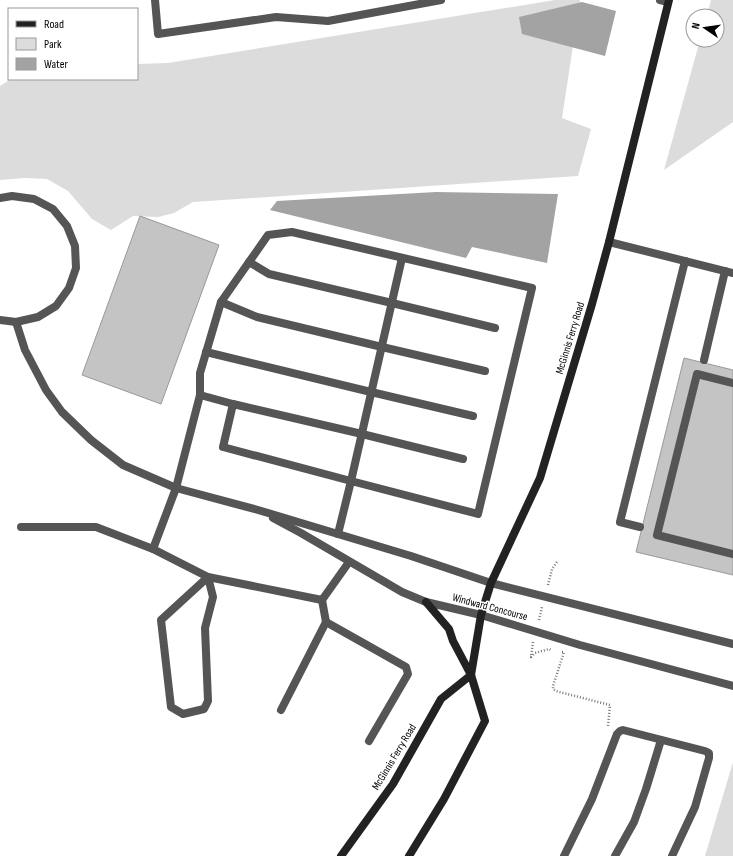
<svg xmlns="http://www.w3.org/2000/svg" width="733" height="856" font-family="'Sofia Sans Condensed',sans-serif">
<rect width="100%" height="100%" fill="#fff"/>
<g fill="#dcdcdc">
<polygon points="555,0 580,0 562,118 591,129 578,176 193,202 174,213 158,217 133,216 111,230 92,219 68,191 47,179 25,178 0,180 0,86 11,79 137,79 137,64 168,63"/>
<polygon points="711,0 733,0 733,122 664,170 700,40 717,40 717,16 707,16"/>
<polygon points="733,762 733,856 705,856"/>
</g>
<g fill="#a3a3a3">
<polygon points="582,2 616,11 605,56 522,34 519,17"/>
<polygon points="436,192 558,194 547,263 472,247 466,258 270,210 277,201"/>
</g>
<g fill="#c4c4c4" stroke="#999">
<polygon points="140,216 219,245 161,404 82,375"/>
<polygon points="684,358 733,370 733,575 636,552"/>
</g>
<g fill="none" stroke-linecap="round" stroke-linejoin="round">
<g stroke="#777" stroke-width="2.5" stroke-dasharray="1 2" stroke-linecap="butt">
<polyline points="548,585 552,569 557,562"/>
<polyline points="539,620 542,607"/>
<polyline points="533,642 531,657 535,653 549,649 551,650"/>
<polyline points="562,652 564,652 553,686 553,689 556,691 610,705 608,726"/>
</g>
<g stroke="#555" stroke-width="8">
<polyline points="155,0 158,34 276,17 328,21 441,0"/>
<polyline points="660,0 668,2"/>
<polyline points="609,242 733,273"/>
<polyline points="249,262 269,274 392,303 495,328"/>
<polyline points="221,302 257,317 382,347 485,371"/>
<polyline points="206,352 371,392 473,416"/>
<polyline points="704,360 725,271"/>
<polyline points="733,383 697,374 657,535 733,554"/>
<polyline points="200,395 233,404 223,447 351,481 402,258"/>
<polyline points="233,404 362,434 463,459"/>
<polyline points="21,527 96,527 153,549"/>
<polyline points="640,527 620,522 685,261"/>
<polyline points="338,534 351,481 478,514 532,288 292,232 268,235 221,302 200,373 200,395 176,488 153,549 208,577 322,600 349,562"/>
<polygon points="208,577 213,597 205,628 208,701 204,709 183,714 171,707 161,620"/>
<polyline points="326,622 406,667 408,674 369,741"/>
<polyline points="281,710 326,622 322,600"/>
<polyline points="564,856 592,799 617,734 620,731 623,730 705,751 709,753 709,758 695,807 672,856"/>
<polyline points="615,856 634,822 646,789 661,740"/>
</g>
<g stroke="#555" stroke-width="8">
<polyline points="0,198 12,196 34,199 53,209 67,226 75,246 76,268 69,288 56,306 38,317 16,322 0,320"/>
<polyline points="16,322 25,350 46,390 62,412 91,440 123,465 176,488 258,510 411,556 491,583"/>
<polyline points="273,518 301,533 402,592 426,602 481,615"/>
</g>
<g stroke="#555" stroke-width="8">
<polyline points="491,583 733,644"/>
<polyline points="481,615 580,645 733,686"/>
</g>
<g stroke="#222" stroke-width="8">
<polyline points="426,602 449,629 453,641 471,675"/>
<polyline points="341,856 393,784 441,699 471,675"/>
<polyline points="409,856 444,799 485,721 471,675 481,615 491,583 540,478 592,304 609,242 669,0"/>
</g>
</g>
<g text-anchor="middle" dominant-baseline="central" stroke-width="3" stroke-linejoin="round" paint-order="stroke">
<g font-size="11" fill="#000" stroke="#fff">
<text transform="translate(570 338) rotate(-73)">McGinnis Ferry Road</text>
<text transform="translate(490 607) rotate(15)">Windward Concourse</text>
<text transform="translate(394 757) rotate(-59)">McGinnis Ferry Road</text>
</g>
</g>
<rect x="8" y="8" width="130" height="72" fill="#ffffff" stroke="#999999"/>
<rect x="16" y="21" width="20" height="6" fill="#222222" stroke="#999999"/>
<text x="44" y="28" font-size="12" fill="#000000">Road</text>
<rect x="16" y="38" width="20" height="12" fill="#dcdcdc" stroke="#999999"/>
<text x="44" y="48" font-size="12" fill="#000000">Park</text>
<rect x="16" y="58" width="20" height="12" fill="#a3a3a3" stroke="#999999"/>
<text x="44" y="68" font-size="12" fill="#000000">Water</text>
<g transform="translate(705 28) rotate(283)"><circle r="19" fill="#ffffff" stroke="#999999"/>
<path d="M0-3L7 15L0 10L-7 15Z" fill="#000000"/>
<text y="-6" font-size="11" font-weight="bold" text-anchor="middle" fill="#000000">N</text>
</g>
</svg>
